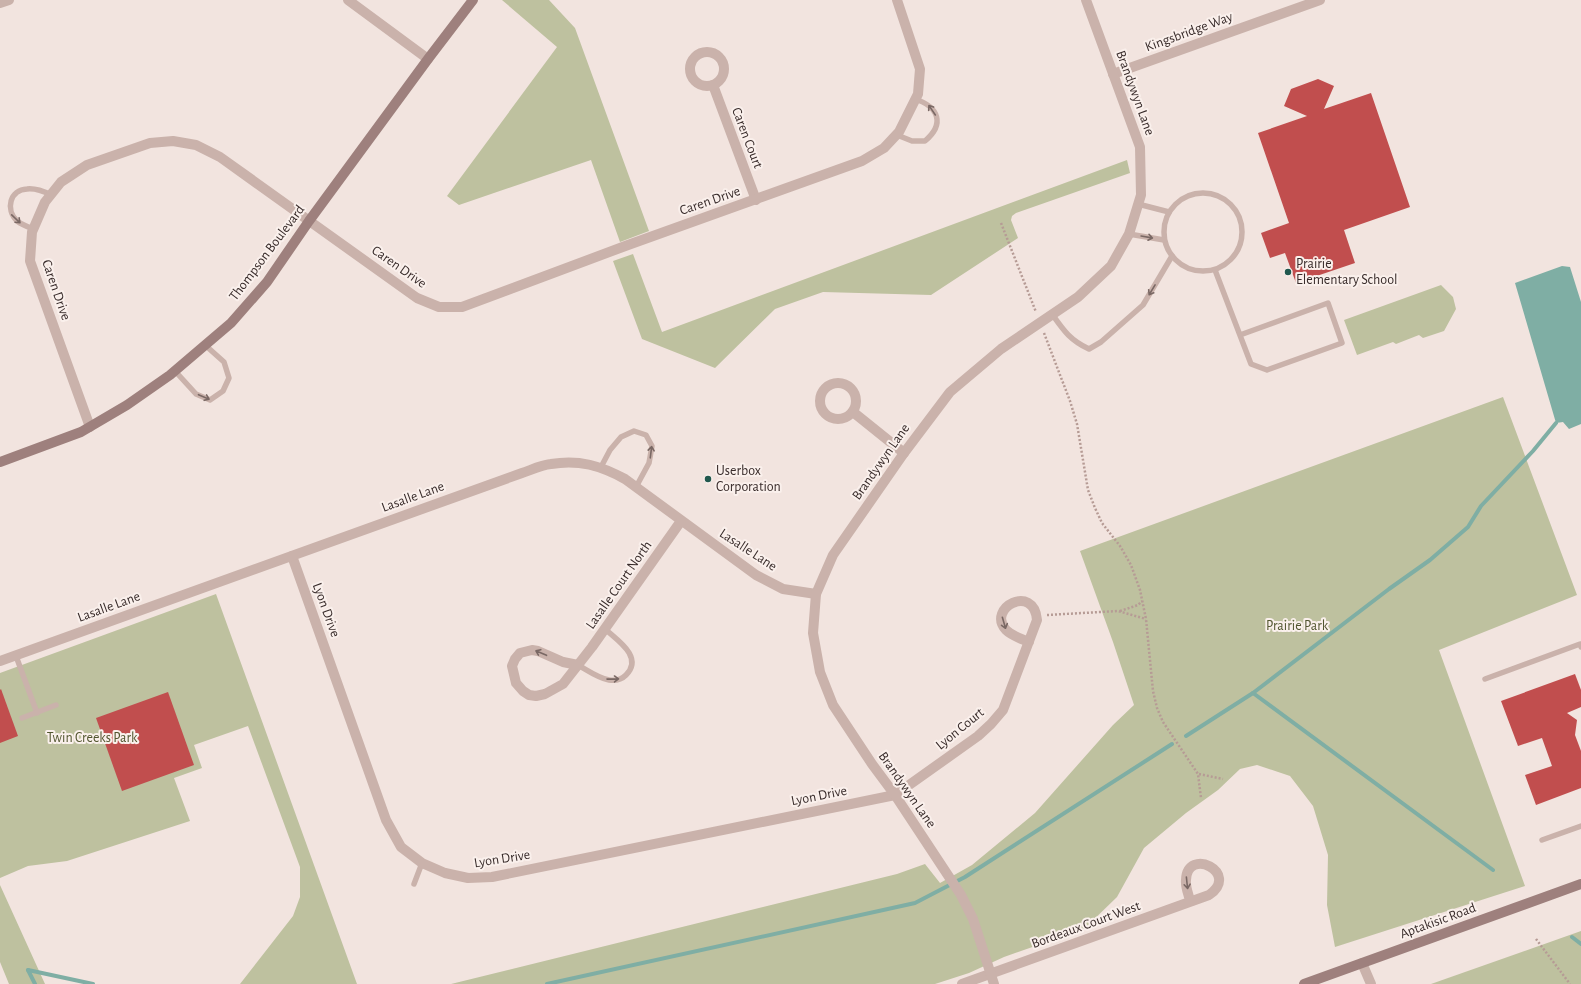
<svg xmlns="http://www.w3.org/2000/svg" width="1581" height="984" font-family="'Alegreya Sans',sans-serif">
<rect width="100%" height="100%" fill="#f2e4df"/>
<g fill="#bec19f">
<polygon points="502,0 549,0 575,28 649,231 620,242 591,160 459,205 447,196 557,47"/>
<polygon points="1127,160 1130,173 1016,213 1012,216 1011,220 1018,238 931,295 823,292 775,309 715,368 642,339 613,261 633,254 662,332"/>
<polygon points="1441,285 1453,297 1456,309 1444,331 1423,338 1419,335 1396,344 1393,342 1357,355 1344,320"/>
<polygon points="1503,397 1577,595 1439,650 1525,886 1335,947 1327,905 1328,855 1313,806 1290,776 1257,765 1240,769 1218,790 1186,813 1144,848 1117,897 1084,929 1004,957 969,973 935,984 451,984 897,874 925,864 940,883 972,865 1035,813 1113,725 1134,705 1113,642 1080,551"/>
<polygon points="216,594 357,984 240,984 293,916 300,897 300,867 248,726 194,745 202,768 174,778 190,821 67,861 28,866 0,878 0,673"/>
<polygon points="0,885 45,984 9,984 0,962"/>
<polygon points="1581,931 1581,984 1431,984"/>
</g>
<polygon fill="#7faea4" points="1562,266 1570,267 1581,302 1581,424 1569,429 1563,422 1556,423 1515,283"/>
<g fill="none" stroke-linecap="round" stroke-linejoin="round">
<g stroke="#7faea4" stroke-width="4">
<polyline points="1253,693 1493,870"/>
<polyline points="1186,736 1253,693 1389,589 1430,560 1468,527 1481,506 1533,451 1556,423"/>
<polyline points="1572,937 1581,944"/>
<polyline points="28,970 93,984"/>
<polyline points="28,970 35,984"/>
<polyline points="547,984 915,903 965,877 1172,744"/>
</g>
</g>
<g fill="#c14e4e">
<polygon points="1318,79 1334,86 1324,109 1371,93 1410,207 1344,230 1355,263 1296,283 1285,253 1270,258 1261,233 1289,223 1258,133 1307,116 1284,106 1291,89"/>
<polygon points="1575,674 1581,690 1581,707 1567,713 1577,720 1575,735 1581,751 1581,788 1536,805 1525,775 1552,766 1542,738 1518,746 1501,701"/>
<polygon points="1,689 18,736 0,743 0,690"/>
<polygon points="168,692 194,765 122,791 96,718"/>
</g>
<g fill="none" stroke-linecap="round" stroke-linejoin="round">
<g stroke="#b69b95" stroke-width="2.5" stroke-dasharray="2 2" stroke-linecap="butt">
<polyline points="1001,223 1036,312"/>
<polyline points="1044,333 1070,401 1077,424 1088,490 1095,508 1102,523 1120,546 1131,565 1140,590 1146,619 1153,691 1157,708 1163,722 1198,774 1201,798"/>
<polyline points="1120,611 1138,605 1142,601"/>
<polyline points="1047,615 1118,611 1146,619"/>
<polyline points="1199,774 1223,779"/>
<polyline points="1536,939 1570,984"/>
</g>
<g stroke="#cab2ab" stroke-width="5.5">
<path d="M897 135 912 141H925C945 124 939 107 915 99"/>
<circle cx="1203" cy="232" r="39"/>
<polyline points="1138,204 1169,212"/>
<path d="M33 229C28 227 21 224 17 221 5 209 10 190 27 189 36 188 43 191 51 195"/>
<polyline points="1129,234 1164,240"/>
<polyline points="1215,270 1251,364 1267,370 1342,343 1328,303 1240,335"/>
<path d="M1052 314C1064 331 1070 340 1089 349L1101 342 1143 305 1172 256"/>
<polyline points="175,371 196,394 210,400 223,391 229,378 224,362 205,345"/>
<polyline points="601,467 610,450 621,437 634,431 646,435 652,446 649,463 636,487"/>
<polyline points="16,656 37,713"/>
<path d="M578 665C587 670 598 678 609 680 615 681 621 680 626 675 644 657 617 640 605 629"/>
<polyline points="1485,679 1580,644 1581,647"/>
<polyline points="22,718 56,705"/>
<polyline points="1542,840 1581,826"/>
<polyline points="414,884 422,863"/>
</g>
<g stroke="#cab2ab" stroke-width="10">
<polyline points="348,0 428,59"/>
<polyline points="0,3 9,0"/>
<circle cx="707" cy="69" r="17"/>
<polyline points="1113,74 1320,0"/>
<polyline points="713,85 756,200"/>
<circle cx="838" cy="401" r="18"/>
<polyline points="853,412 904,453"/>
<polyline points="90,427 30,261 32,232 45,202 61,182 87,165 150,143 173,141 196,145 220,157 417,298 439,307 462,307 628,245 862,161 884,148 899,132 918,94 920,69 897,0"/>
<path d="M292 556 386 820 401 847 422 863 445 873 468 878 492 877 895 795 978 736 991 724 1003 710 1037 620C1034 583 986 608 1006 630 1012 636 1022 639 1029 642"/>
<path d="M0 661 522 473C531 470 541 465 551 464 579 459 601 466 625 479L756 575 783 589 816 594"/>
<polyline points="578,665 563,662 538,651 532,650 520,653 515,659 512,666 516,683 523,691 529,695 536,696 545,694 563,684 592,647 681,521"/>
<polyline points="1362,963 1371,984"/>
<path d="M962 984 1209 895C1241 873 1187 846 1186 880 1185 887 1189 895 1190 901"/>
<polyline points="994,984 973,919 961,895 895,795 872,764 833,705 820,672 813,633 816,594 833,555 904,453 950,392 1001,349 1078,297 1111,266 1129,234 1141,195 1140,147 1086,0"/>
</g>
<g stroke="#9e807d" stroke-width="10">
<polyline points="0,462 81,432 127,405 170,375 231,323 267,282 309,221 428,59 473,0"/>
<polyline points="1304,984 1581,884"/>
</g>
</g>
<defs><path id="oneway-shaft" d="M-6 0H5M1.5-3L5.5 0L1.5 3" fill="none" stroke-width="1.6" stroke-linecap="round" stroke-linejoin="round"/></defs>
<g stroke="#7a6864">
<use href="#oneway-shaft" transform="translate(932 110) rotate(-124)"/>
<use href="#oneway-shaft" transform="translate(16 219) rotate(44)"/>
<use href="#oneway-shaft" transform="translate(1147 237) rotate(10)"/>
<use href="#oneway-shaft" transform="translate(1152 290) rotate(121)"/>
<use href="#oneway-shaft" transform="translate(204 397) rotate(23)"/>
<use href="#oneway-shaft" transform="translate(651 452) rotate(-83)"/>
<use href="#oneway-shaft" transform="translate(1004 623) rotate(74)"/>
<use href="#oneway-shaft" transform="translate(541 653) rotate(-157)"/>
<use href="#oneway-shaft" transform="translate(613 679) rotate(-1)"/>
<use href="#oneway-shaft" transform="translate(1187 883) rotate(84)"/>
</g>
<g fill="#21584e" stroke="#faf0ec" stroke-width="1.5">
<circle cx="1288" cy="272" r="4"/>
<circle cx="708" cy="479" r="4"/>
</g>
<g text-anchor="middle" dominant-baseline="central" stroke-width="4" stroke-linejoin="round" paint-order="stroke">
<g font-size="14" fill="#382b2a" stroke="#faf0ec">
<text transform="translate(1189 32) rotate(-20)">Kingsbridge Way</text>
<text transform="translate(1135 93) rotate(70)">Brandywyn Lane</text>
<text transform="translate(747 138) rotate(69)">Caren Court</text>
<text transform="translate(710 201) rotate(-19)">Caren Drive</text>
<text transform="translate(267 253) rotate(-53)">Thompson Boulevard</text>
<text transform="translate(399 267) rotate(35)">Caren Drive</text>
<text transform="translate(56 290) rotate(71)">Caren Drive</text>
<text transform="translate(881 462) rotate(-55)">Brandywyn Lane</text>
<text transform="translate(413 497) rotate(-20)">Lasalle Lane</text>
<text transform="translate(748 550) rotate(33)">Lasalle Lane</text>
<text transform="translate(619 585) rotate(-55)">Lasalle Court North</text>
<text transform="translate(109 607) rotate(-20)">Lasalle Lane</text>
<text transform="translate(326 610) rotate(70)">Lyon Drive</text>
<text transform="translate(960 729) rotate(-39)">Lyon Court</text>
<text transform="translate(907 790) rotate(55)">Brandywyn Lane</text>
<text transform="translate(819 796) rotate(-11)">Lyon Drive</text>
<text transform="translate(502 859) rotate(-9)">Lyon Drive</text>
<text transform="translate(1438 921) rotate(-20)">Aptakisic Road</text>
<text transform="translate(1086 925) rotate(-20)">Bordeaux Court West</text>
</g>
<g font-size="14" fill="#382b2a" stroke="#faf0ec" text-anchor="start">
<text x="1296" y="264">Prairie<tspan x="1296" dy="16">Elementary School</tspan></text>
<text x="716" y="471">Userbox<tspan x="716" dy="16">Corporation</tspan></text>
</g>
<g font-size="14" fill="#51552f" stroke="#faf0ec">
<text x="1297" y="626">Prairie Park</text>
<text x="92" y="738">Twin Creeks Park</text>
</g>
</g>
</svg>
